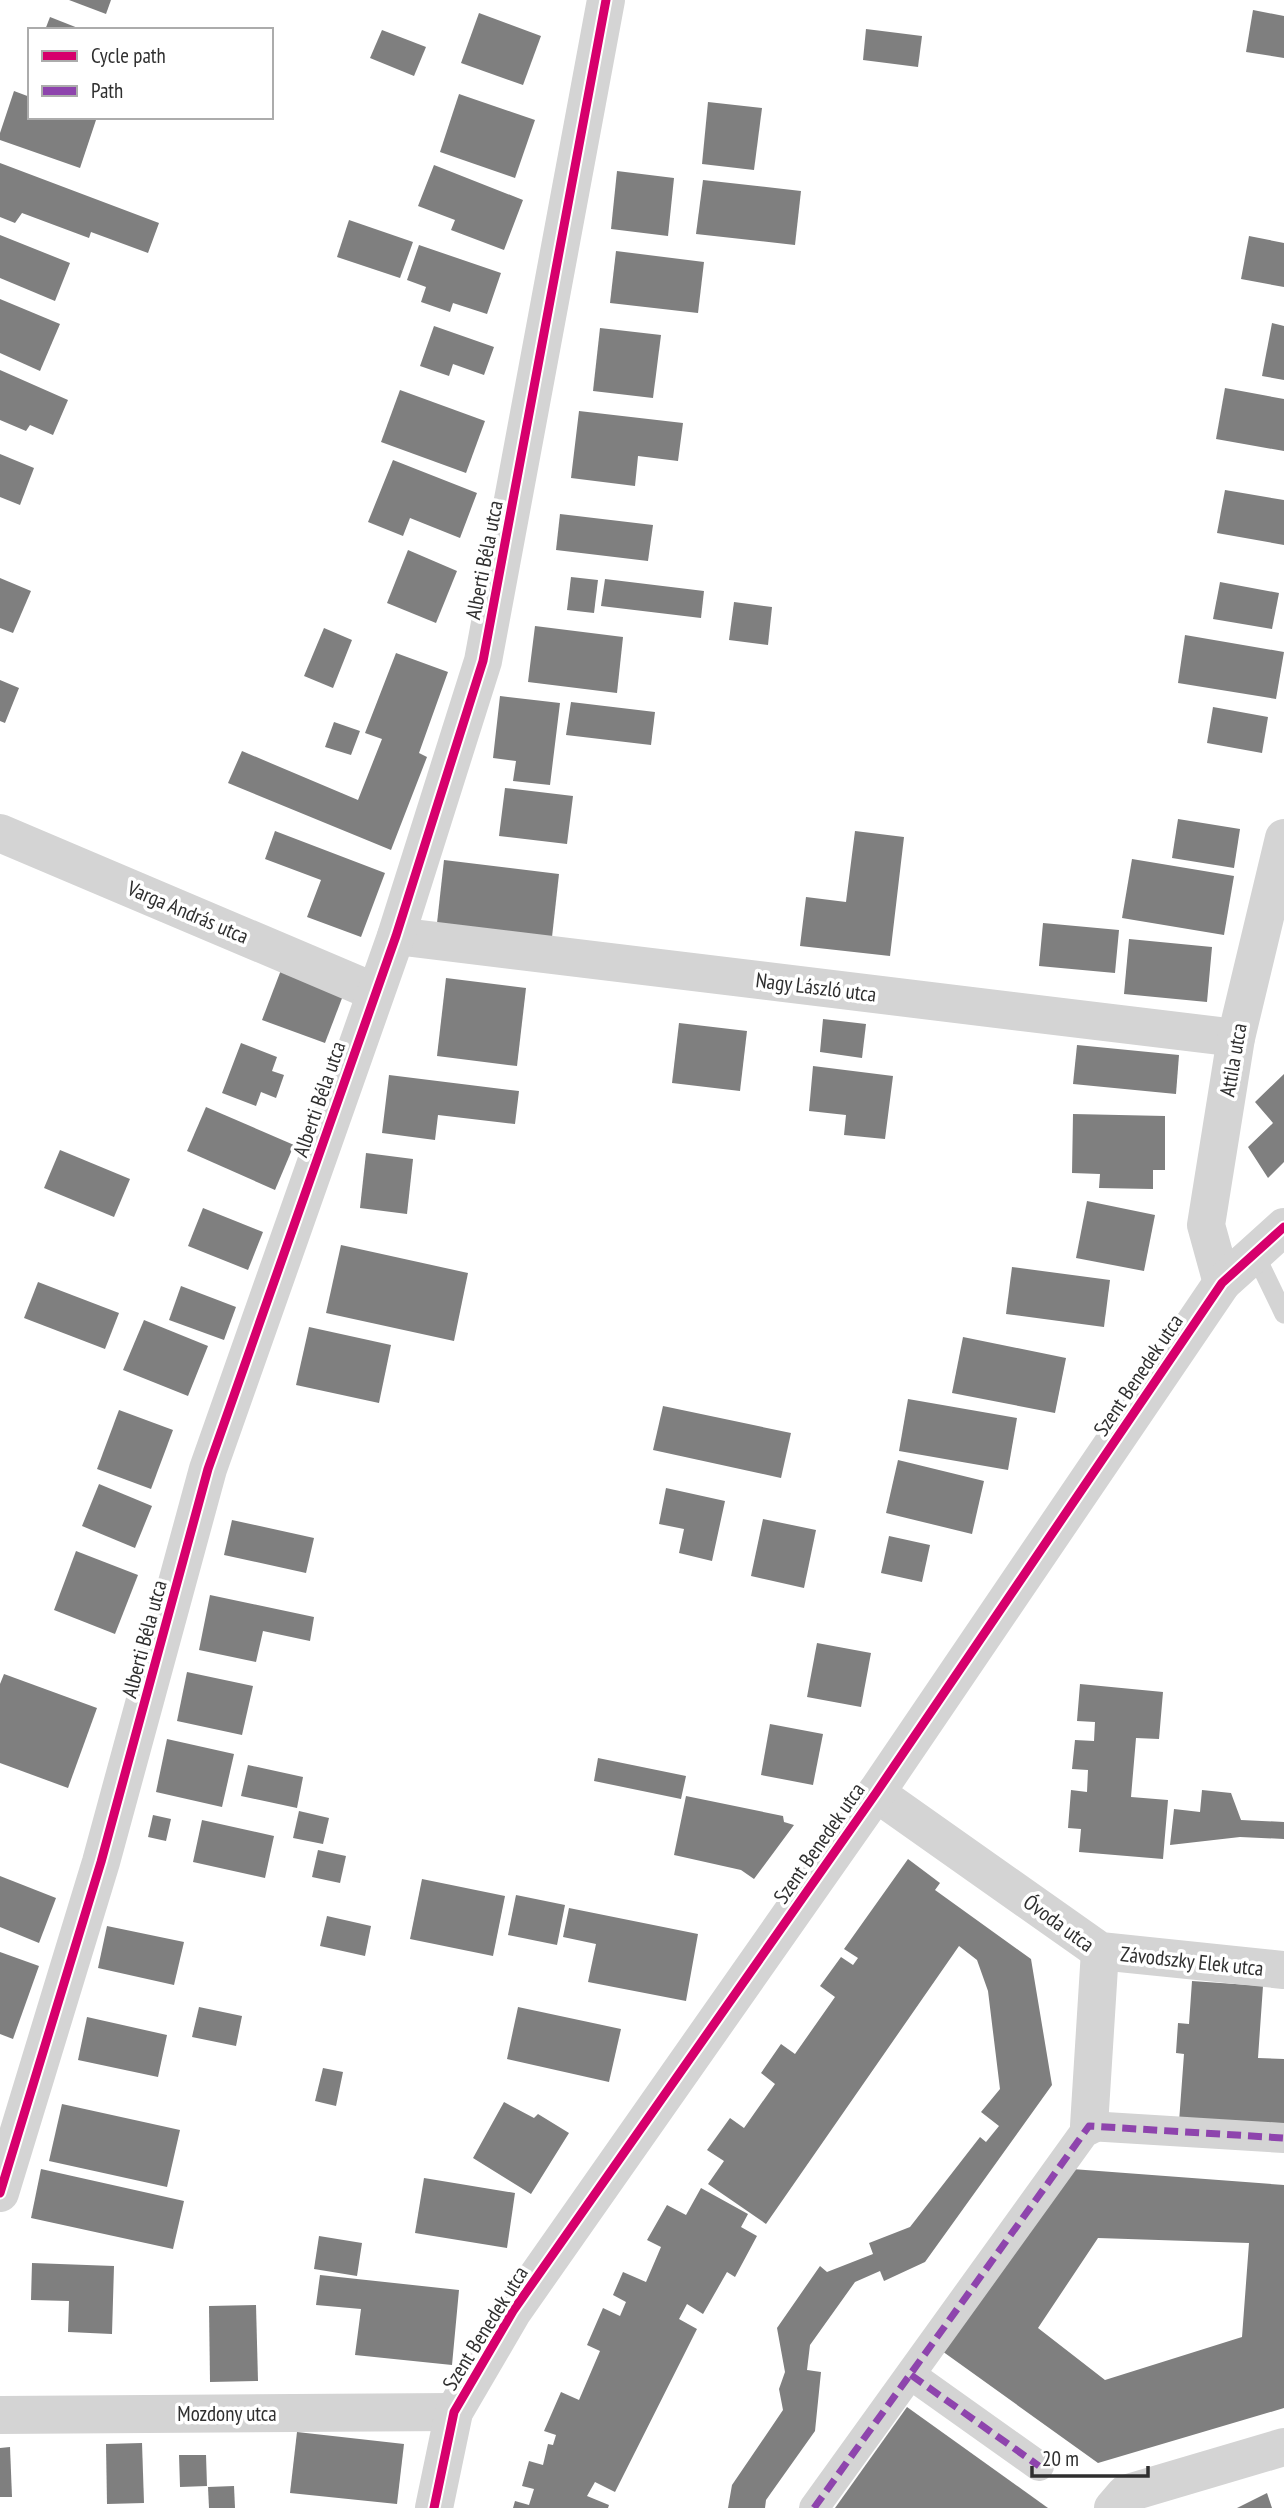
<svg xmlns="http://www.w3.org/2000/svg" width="1284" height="2508" font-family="'PT Sans Narrow',sans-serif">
<rect width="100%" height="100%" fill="#fff"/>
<g fill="#7f7f7f" fill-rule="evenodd">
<polygon points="69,0 111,0 106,14"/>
<polygon points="1253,10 1284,16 1284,58 1246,52"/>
<polygon points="479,13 541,36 523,85 461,63"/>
<polygon points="50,17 83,30 45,30"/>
<polygon points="866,29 922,36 918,67 863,60"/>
<polygon points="382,30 426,47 414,76 370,58"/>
<polygon points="14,91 30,97 30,117 88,117 96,120 80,168 0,140 0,133"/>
<polygon points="459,94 535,120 515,178 440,152"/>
<polygon points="708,102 762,108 754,170 702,164"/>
<polygon points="0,163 159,223 148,253 91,232 89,238 22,213 15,223 0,217"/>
<polygon points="434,165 523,200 504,250 451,230 455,220 418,206"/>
<polygon points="617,171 674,178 668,236 611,229"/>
<polygon points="703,180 801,191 795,245 696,234"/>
<polygon points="349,220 413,242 400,278 337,257"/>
<polygon points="0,235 70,263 55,301 0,278"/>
<polygon points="1249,236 1284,243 1284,287 1241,279"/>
<polygon points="419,245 501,273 487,314 453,303 450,312 421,302 426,287 407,280"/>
<polygon points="616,251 704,262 698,313 610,303"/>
<polygon points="0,299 60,324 40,371 0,353"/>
<polygon points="1272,323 1284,326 1284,380 1262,376"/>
<polygon points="434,326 494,347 484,375 453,364 449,376 420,366"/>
<polygon points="600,328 661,335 653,398 593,391"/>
<polygon points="0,370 68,400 53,435 30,425 26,431 0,420"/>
<polygon points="1225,388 1284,399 1284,451 1216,439"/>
<polygon points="400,390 485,421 466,473 381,442"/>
<polygon points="579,411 683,423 678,461 638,456 635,486 571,478"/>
<polygon points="0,454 34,468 20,505 0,497"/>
<polygon points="393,460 477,493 460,538 410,518 403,536 368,522"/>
<polygon points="1225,490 1284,500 1284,545 1217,533"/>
<polygon points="560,514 653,525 648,561 556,550"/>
<polygon points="408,550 457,571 436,623 387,603"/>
<polygon points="571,577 598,580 594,613 567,610"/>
<polygon points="0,578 31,591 13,633 0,628"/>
<polygon points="605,579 704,591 701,618 601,606"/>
<polygon points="1220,582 1279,593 1272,629 1213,619"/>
<polygon points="734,602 772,607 768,645 729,640"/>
<polygon points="535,626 623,637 617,693 528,682"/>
<polygon points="324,628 352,640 333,688 304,676"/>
<polygon points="1185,635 1284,652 1276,699 1178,683"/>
<polygon points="396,653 448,672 419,753 427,757 391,850 228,783 242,751 358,800 382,739 365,733"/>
<polygon points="0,680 19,688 5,723 0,721"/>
<polygon points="500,696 560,703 550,785 513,781 516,761 493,758"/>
<polygon points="571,702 655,712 651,745 566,735"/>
<polygon points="1213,707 1268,717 1262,753 1207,743"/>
<polygon points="334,722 360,731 351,755 325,747"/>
<polygon points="505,788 573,796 567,844 499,836"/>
<polygon points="1178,819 1240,829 1234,868 1172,858"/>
<polygon points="275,831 385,873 361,937 307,917 321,880 265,859"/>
<polygon points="855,831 904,837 890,956 800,946 806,897 846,902"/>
<polygon points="1132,859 1234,876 1224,935 1122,918"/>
<polygon points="444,860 559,874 552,937 437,923"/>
<polygon points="1043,923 1119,930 1115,973 1039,966"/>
<polygon points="1129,939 1212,947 1207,1002 1124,994"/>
<polygon points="281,970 344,993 325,1043 262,1020"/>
<polygon points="446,978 526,988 517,1066 437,1056"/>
<polygon points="823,1019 866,1024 862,1058 820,1052"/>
<polygon points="679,1023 747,1031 740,1091 672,1083"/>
<polygon points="241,1043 277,1057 272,1071 284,1075 276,1098 261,1092 256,1106 222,1093"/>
<polygon points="1077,1045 1179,1055 1176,1094 1073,1084"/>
<polygon points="813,1066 893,1076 885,1139 844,1135 846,1115 809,1111"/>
<polygon points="1284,1074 1284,1162 1268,1178 1248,1147 1273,1123 1255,1102"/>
<polygon points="389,1075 519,1091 515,1124 438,1115 435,1140 382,1133"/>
<polygon points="206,1107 294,1145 275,1190 187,1151"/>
<polygon points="1073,1114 1165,1116 1165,1170 1153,1170 1153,1189 1099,1188 1100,1174 1072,1173"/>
<polygon points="60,1150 130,1179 114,1217 44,1188"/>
<polygon points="366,1153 413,1159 407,1214 360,1208"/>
<polygon points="1087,1201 1155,1215 1144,1271 1076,1258"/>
<polygon points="203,1208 263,1232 248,1270 188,1246"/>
<polygon points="341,1245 468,1273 454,1341 326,1313"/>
<polygon points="1012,1267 1110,1280 1104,1327 1006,1314"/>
<polygon points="38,1282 119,1313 105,1349 24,1318"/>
<polygon points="181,1286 236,1307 224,1340 169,1320"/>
<polygon points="144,1320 208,1346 188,1396 123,1370"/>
<polygon points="309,1327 391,1345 379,1403 296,1385"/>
<polygon points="963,1337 1066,1358 1055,1413 952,1393"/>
<polygon points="908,1399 1017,1418 1008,1470 899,1451"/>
<polygon points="663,1406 791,1433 781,1478 653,1450"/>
<polygon points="119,1410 173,1430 151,1489 97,1469"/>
<polygon points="898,1460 984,1481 972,1534 886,1513"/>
<polygon points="99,1484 152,1506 135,1548 82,1526"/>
<polygon points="666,1488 725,1501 712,1561 679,1553 684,1529 659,1524"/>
<polygon points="763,1519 816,1530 804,1588 751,1576"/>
<polygon points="232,1520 314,1538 306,1573 224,1555"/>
<polygon points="889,1536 930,1545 922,1582 881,1573"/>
<polygon points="76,1551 138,1575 115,1634 54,1610"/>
<polygon points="210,1595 314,1617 310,1641 263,1631 256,1662 199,1650"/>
<polygon points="817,1643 871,1653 861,1707 807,1697"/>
<polygon points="187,1672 253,1686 242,1735 177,1721"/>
<polygon points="4,1674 97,1708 68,1788 0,1763 0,1684"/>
<polygon points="1080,1684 1163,1692 1159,1739 1136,1738 1131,1797 1168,1800 1163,1859 1079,1852 1081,1829 1068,1828 1071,1790 1087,1792 1088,1770 1072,1769 1075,1740 1094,1741 1095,1722 1077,1721"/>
<polygon points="770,1724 823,1734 813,1785 761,1775"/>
<polygon points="167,1739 234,1754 222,1807 156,1792"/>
<polygon points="598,1758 686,1776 681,1799 594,1781"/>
<polygon points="248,1765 303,1777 297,1808 241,1796"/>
<polygon points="1202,1790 1231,1793 1241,1820 1284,1822 1284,1839 1240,1837 1170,1845 1174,1809 1200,1812"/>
<polygon points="686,1796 783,1816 784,1822 794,1825 754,1879 741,1870 674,1855"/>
<polygon points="299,1811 329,1818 323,1844 293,1838"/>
<polygon points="153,1815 171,1819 166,1841 148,1837"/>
<polygon points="202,1820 274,1836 265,1878 193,1862"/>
<polygon points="318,1850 346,1856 340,1883 312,1877"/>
<polygon points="908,1859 940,1883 935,1890 1031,1959 1052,2085 925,2262 884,2281 880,2271 855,2282 810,2345 807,2370 821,2372 815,2431 766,2500 765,2508 728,2508 732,2485 783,2410 779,2389 785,2372 777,2328 820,2266 827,2272 873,2254 869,2243 910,2227 980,2137 986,2142 999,2126 981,2112 1000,2089 988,1991 977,1960 959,1946 766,2224 708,2184 724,2161 707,2150 730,2118 744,2128 775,2084 761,2073 781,2044 795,2054 835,1997 820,1986 841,1957 853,1965 858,1958 844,1949"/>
<polygon points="0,1876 56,1898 39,1943 0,1927"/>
<polygon points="422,1879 505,1896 493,1956 410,1939"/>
<polygon points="516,1895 565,1905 557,1945 508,1935"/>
<polygon points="569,1908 698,1934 686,2001 588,1982 596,1944 563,1937"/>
<polygon points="327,1916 371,1926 365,1956 320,1946"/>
<polygon points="107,1926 184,1942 174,1985 98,1968"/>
<polygon points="0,1952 39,1966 13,2039 0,2034"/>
<polygon points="1192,1981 1263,1986 1258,2058 1284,2059 1284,2130 1179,2122 1184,2054 1176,2053 1178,2023 1189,2024"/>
<polygon points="199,2007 242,2016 236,2046 192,2037"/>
<polygon points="518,2007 621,2029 609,2082 507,2059"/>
<polygon points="87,2017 167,2035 158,2077 78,2060"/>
<polygon points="323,2068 343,2072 336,2106 315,2101"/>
<polygon points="504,2102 534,2118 538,2114 569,2133 531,2194 473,2158"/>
<polygon points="62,2104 180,2130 167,2187 49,2161"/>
<polygon points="41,2169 184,2201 173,2249 31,2218"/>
<path d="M1072 2169 1284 2185V2408L1098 2463 942 2351ZM1098 2238 1249 2243 1242 2337 1105 2380 1038 2328Z"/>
<polygon points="424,2178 515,2193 507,2248 415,2233"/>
<polygon points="701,2188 748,2214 741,2227 757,2236 735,2277 727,2272 703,2314 687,2304 679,2319 697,2329 615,2492 595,2482 587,2496 609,2505 608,2508 513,2508 515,2501 529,2505 534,2489 522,2486 529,2461 543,2465 548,2444 553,2445 556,2435 544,2431 561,2392 579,2400 600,2351 587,2345 603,2308 620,2316 626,2302 613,2295 623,2272 646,2282 661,2247 647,2240 667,2205 686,2215"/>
<polygon points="319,2236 362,2243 357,2276 314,2269"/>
<polygon points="32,2263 114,2266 112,2334 68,2332 69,2301 31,2300"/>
<polygon points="320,2275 459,2290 452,2365 355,2355 361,2309 316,2305"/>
<polygon points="256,2305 258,2381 210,2382 209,2306"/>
<polygon points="907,2407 1048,2508 835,2508"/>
<polygon points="297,2432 404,2444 397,2504 290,2493"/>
<polygon points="142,2443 144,2503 107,2504 106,2444"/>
<polygon points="10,2447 12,2497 0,2497 0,2448"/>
<polygon points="179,2455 206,2455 207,2486 180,2487"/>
<polygon points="234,2486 235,2508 209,2508 208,2487"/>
<polygon points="1267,2493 1272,2508 1237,2508"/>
</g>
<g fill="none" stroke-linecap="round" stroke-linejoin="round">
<polyline stroke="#d4d4d4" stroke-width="19" points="1255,1254 1284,1314"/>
<g stroke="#d4d4d4" stroke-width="30">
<polyline points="911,2375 1039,2466"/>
<polyline points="814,2508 1089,2126 1284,2138"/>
</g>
<g stroke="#d4d4d4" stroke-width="38">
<polyline points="0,833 375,992"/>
<polyline points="396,936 1236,1038"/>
<polyline points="1222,1283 1206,1225 1236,1038 1284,838"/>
<polyline points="876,1793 1100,1951 1284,1970"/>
<polyline points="1089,2126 1100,1951"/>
<polyline points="0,2193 101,1862 208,1469 396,936 483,661 606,0"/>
<polyline points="0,2415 454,2412"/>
<polyline points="434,2508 454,2412 513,2311 876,1793 1222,1283 1284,1227"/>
<polyline points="1113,2508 1125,2494 1284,2447"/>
</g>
<g stroke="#8e44ad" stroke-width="7" stroke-dasharray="14 7" stroke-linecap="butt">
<polyline points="911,2375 1039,2466"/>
<polyline points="814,2508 1089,2126 1284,2138"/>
</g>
<defs>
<g id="cycleway">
<polyline points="0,2193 101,1862 208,1469 396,936 483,661 606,0"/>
<polyline points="434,2508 454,2412 513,2311 876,1793 1222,1283 1284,1227"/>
</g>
</defs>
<use href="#cycleway" stroke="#fff" stroke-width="13"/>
<use href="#cycleway" stroke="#d6006c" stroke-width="9"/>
</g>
<g text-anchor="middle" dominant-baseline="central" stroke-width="7" stroke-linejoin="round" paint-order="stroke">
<g font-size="21" fill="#2f2f2f" stroke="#fff">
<text transform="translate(484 560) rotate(-79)">Alberti Béla utca</text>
<text transform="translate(188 912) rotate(23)">Varga András utca</text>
<text transform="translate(816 987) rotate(7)">Nagy László utca</text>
<text transform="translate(1233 1060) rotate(-80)">Attila utca</text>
<text transform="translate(319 1099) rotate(-71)">Alberti Béla utca</text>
<text transform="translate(1138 1375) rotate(-56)">Szent Benedek utca</text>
<text transform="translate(144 1639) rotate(-75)">Alberti Béla utca</text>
<text transform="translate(819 1843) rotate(-55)">Szent Benedek utca</text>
<text transform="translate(1059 1923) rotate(36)">Óvoda utca</text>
<text transform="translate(1192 1961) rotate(6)">Závodszky Elek utca</text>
<text transform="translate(485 2328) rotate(-58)">Szent Benedek utca</text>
<text x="227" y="2413">Mozdony utca</text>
</g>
</g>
<rect x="28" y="28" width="245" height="91" fill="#ffffff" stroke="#acacac" stroke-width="2"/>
<rect x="42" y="51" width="35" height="10" fill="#d6006c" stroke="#acacac" stroke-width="2"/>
<text x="91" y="63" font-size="21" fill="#2f2f2f">Cycle path</text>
<rect x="42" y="86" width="35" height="10" fill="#8e44ad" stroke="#acacac" stroke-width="2"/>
<text x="91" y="98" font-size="21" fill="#2f2f2f">Path</text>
<path d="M1032 2466v10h116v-10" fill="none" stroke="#2f2f2f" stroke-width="3.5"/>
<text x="1042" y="2466" font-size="21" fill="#2f2f2f" stroke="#ffffff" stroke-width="5" paint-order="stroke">20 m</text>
</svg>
